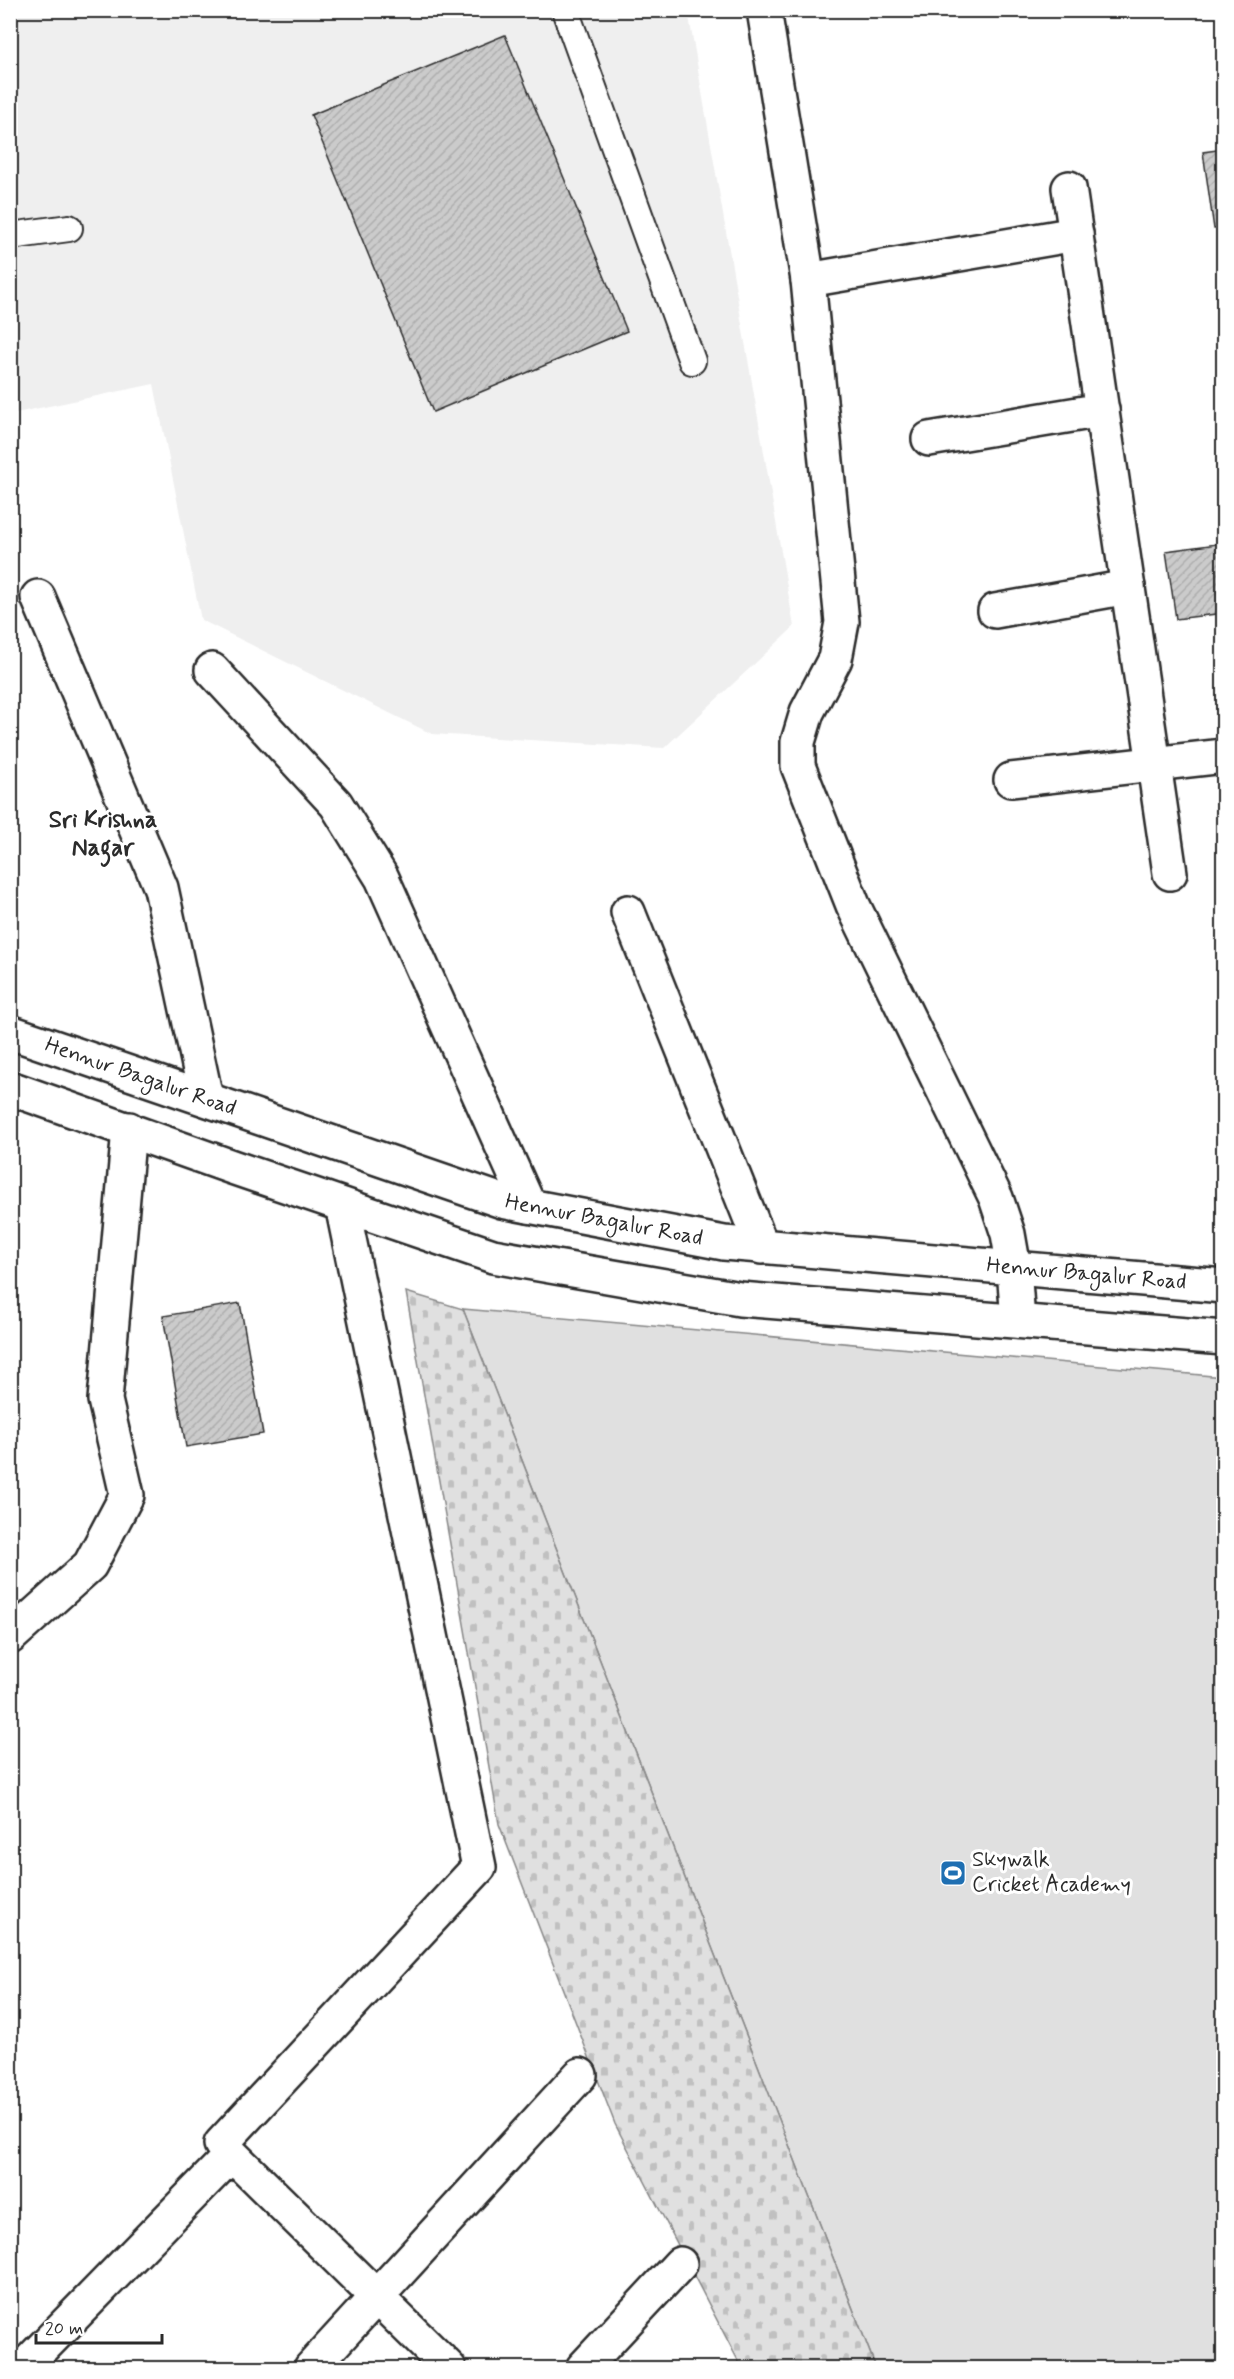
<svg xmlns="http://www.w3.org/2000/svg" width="1234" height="2379" font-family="Mynerve,sans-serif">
<defs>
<pattern id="cemetery-stones" width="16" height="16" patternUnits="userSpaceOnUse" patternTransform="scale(1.5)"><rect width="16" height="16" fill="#e0e0e0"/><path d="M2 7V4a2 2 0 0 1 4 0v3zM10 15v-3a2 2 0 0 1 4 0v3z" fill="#c0c0c0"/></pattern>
<pattern id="building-hatch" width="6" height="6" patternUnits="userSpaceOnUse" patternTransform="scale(1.5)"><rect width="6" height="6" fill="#cbcbcb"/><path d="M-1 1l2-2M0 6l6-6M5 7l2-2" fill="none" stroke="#aeaeae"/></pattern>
</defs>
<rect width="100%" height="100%" fill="#fff"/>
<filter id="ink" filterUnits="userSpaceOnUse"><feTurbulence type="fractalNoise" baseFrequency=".0167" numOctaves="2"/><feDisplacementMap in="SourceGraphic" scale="12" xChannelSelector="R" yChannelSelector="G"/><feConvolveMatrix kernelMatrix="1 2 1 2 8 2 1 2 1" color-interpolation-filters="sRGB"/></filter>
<g filter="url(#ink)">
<polygon fill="#efefef" points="10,11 688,11 794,627 664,748 432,734 201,620 154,384 11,414"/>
<polygon fill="#e0e0e0" stroke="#868686" stroke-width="1.5" points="463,1309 1223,1377 1223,2368 876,2368"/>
<polygon fill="url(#cemetery-stones)" stroke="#868686" stroke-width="1.5" points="406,1292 463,1309 876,2368 742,2368 615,2124 499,1824"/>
<g fill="url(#building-hatch)" stroke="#2b2b2b" stroke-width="1.5">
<polygon points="505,35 627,331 433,412 311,115"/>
<polygon points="1224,149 1224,228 1214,229 1203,152"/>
<polygon points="1224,543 1224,613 1176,619 1166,551"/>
<polygon points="240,1303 263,1434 186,1447 163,1316"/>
</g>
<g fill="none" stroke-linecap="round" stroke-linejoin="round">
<defs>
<g id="service">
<polyline points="565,10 692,361"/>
<polyline points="10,236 69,228"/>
</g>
<g id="minor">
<polyline points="764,10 808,280 842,622 835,659 807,712 798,742 798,766 853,905 996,1198 1008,1234 1014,1268 1018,1321"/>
<polyline points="1069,188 1170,873"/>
<polyline points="808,280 1076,234"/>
<polyline points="929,439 1102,410"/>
<polyline points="38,597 161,888 206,1098"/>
<polyline points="995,611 1128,587"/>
<polyline points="212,670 336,804 382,878 529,1206"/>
<polyline points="1011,780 1224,756"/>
<polyline points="628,912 762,1247"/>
<polyline points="342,1205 479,1867 221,2144 449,2368"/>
<polyline points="10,1637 90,1565 127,1495 105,1400 129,1129"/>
<polyline points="23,2368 231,2155"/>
<polyline points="311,2368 580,2075"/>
<polyline points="583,2368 680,2264"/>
</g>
<g id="primary">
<path id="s1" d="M10 1032 502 1201 724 1243 1224 1286"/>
<polyline points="10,1088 232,1167 493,1256 740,1299 1224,1338"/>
</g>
</defs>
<use href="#service" stroke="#2b2b2b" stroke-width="30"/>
<use href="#minor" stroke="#2b2b2b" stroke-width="38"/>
<use href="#primary" stroke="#2b2b2b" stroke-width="38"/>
<use href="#service" stroke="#fff" stroke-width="26"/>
<use href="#minor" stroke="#fff" stroke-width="33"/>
<use href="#primary" stroke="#fff" stroke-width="33"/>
</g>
</g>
<defs>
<symbol id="stadium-square" viewBox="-11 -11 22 22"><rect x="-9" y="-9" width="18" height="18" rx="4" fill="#1f6fb2" stroke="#fff"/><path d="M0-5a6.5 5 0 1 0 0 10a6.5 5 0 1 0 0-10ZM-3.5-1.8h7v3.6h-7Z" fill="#fff"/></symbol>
</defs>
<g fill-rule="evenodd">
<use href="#stadium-square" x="938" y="1858" width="30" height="30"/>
</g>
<g text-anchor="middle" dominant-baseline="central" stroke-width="6" stroke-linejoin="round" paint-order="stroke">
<g font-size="22" fill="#2b2b2b" stroke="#fff">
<text stroke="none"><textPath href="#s1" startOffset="138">Hennur Bagalur Road</textPath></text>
<text stroke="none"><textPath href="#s1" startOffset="624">Hennur Bagalur Road</textPath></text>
<text stroke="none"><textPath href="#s1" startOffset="1110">Hennur Bagalur Road</textPath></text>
</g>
<g font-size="22" fill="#2b2b2b" stroke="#fff" text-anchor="start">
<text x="972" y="1860">Skywalk<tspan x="972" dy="25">Cricket Academy</tspan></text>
</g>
<g font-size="24" font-weight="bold" fill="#2b2b2b" stroke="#fff">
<text x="103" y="820">Sri Krishna<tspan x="103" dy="28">Nagar</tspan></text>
</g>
</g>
<rect width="1234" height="2379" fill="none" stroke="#fff" stroke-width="36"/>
<rect x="18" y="18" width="1198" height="2343" fill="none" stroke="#2b2b2b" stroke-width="2" filter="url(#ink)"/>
<path d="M36 2334v9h126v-9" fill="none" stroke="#2b2b2b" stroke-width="3"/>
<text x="45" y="2334" font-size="18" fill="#2b2b2b" stroke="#ffffff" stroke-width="4.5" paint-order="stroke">20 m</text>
</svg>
